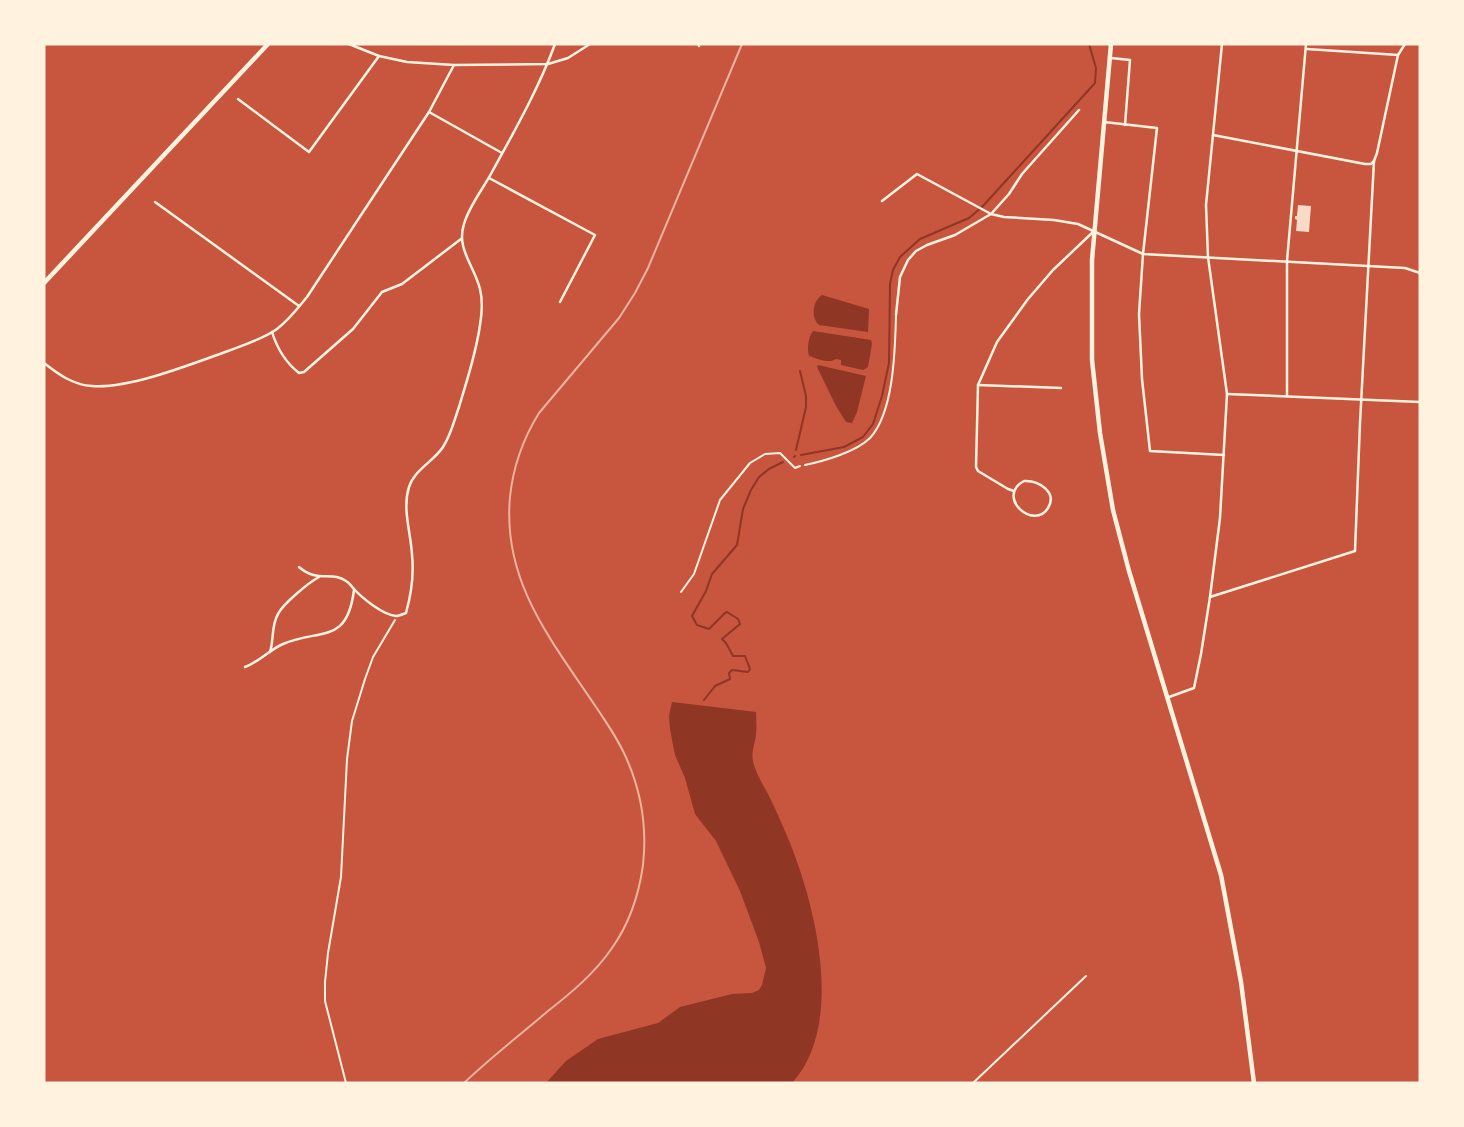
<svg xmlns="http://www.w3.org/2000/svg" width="1464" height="1127" font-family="Cabin,sans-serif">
<rect width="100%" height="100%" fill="#c8553d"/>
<g fill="#8f3625">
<path d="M822 295 869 309 868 332 819 325C810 317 813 301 822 295Z"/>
<path d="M813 331 871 340 872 344 868 367 863 370 841 365V360L836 359C828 364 818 359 809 356 807 350 808 337 813 331Z"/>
<polygon points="818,365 866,376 857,412 852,423 846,422 836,406 817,367"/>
<path d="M672 702 756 712C756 719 757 727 756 734 755 746 750 752 754 765 757 775 763 785 768 794 776 810 783 826 790 843 816 908 845 1025 792 1083H546L566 1061 598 1039 658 1023 680 1007 732 994 752 993 759 990 762 985 766 968 759 942 740 891 716 841 695 814 685 778 675 755 670 729 669 716Z"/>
</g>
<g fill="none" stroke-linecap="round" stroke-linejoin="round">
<g stroke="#8f3625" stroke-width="2">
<polyline points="796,450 806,407 806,396 800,371"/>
<polyline points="801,455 844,447 863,437 873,424 882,396 889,363 890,284 893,270 900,257 920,239 969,218 982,207 1095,83 1096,68 1089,44"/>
<polyline points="794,457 795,456"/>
<polyline points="704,700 715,686 730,679 729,673 732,670 748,672 750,669 745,656 733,656 726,643 722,639 740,624 738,619 727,612 725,613 709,629 697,625 692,616 706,591 712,574 737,545 743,509 751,490 759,477 769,469 783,462"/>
</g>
</g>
<polygon fill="#f7dbc8" points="1298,205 1311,206 1309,232 1296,231 1297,220 1295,219 1295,216 1297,216"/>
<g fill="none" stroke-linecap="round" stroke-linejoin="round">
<g stroke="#fff3e0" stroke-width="2">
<polyline points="681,592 694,574 720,500 750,463 765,454 780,453 795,468 800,466"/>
<polyline points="346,1083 325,1001 325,982 328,953 341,877 347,759 352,721 365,679 373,657 395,620"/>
<polyline points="973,1083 1086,976"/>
</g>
<path stroke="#fff3e0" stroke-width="2" d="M805 465C824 461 856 452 870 438 894 412 895 350 896 316"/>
<g stroke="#fff3e0" stroke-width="2.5">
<polyline points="349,44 379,56 407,62 454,65 548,64 568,58 590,44"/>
<polyline points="698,44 699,46"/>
<polyline points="1307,49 1398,55"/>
<polyline points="1111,58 1130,60 1125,125"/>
<polyline points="238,99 309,152 379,56"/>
<polyline points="429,112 502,153"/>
<polyline points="1104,122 1157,128 1143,254 1139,314 1142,379 1150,451 1224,455"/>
<polyline points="1213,135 1365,164 1371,164 1374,161"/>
<polyline points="489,178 595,235 560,302"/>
<polyline points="882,201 917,174 991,214 1004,217 1054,220 1078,224 1143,254 1405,268 1420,273"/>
<polyline points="155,202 299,306"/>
<polyline points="896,315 900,277 908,260 916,251 927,245 955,235 991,214 1009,194 1022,174 1079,110"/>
<path d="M272 332C277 348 285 362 299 373L304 372 353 329 382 292 402 284 461 239"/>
<path d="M44 363C58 374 73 385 92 386 129 389 192 364 228 351 244 345 263 339 277 329 289 320 298 308 307 297L429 112 454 65"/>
<polyline points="978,385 1061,388"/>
<polyline points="1227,394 1420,402"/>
<polyline points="1287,396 1287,261 1306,44"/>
<path d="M1024 481C1038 480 1058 492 1048 508 1034 531 995 497 1024 481Z"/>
<polyline points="1014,491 1008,489 978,471 976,467 978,385 997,342 1028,299 1053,270 1094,231"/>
<path d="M299 567C317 583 332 571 346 581 351 584 350 585 354 589 362 598 383 615 396 616 399 616 403 614 406 613 411 595 414 574 412 555 411 533 402 509 409 487 414 470 434 461 443 447 451 435 454 421 459 407 467 380 476 354 480 325 482 313 483 301 480 289 474 265 456 249 464 224 469 206 483 189 492 172 514 132 539 88 555 44"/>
<polyline points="1210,597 1355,551 1360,423 1374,161 1377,153 1398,55 1405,44"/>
<path d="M270 652C274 640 271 626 278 614 283 604 308 583 319 577"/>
<path d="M245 667C259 662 269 650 283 644 321 628 347 645 354 590"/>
<polyline points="1169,697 1194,688 1201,654 1210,597 1220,518 1227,394 1208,257 1206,205 1222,44"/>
</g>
<g stroke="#fff3e0" stroke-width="4.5">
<polyline points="1111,44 1092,260 1092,360 1100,433 1113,510 1129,571 1221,875 1241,982 1254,1083"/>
<polyline points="44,283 268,44"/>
</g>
<path stroke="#e9b49f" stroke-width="2" d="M464 1083C490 1058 520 1035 548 1011 571 993 595 973 612 948 629 924 639 894 643 865 647 829 642 795 628 762 620 742 608 725 596 707 552 641 502 582 510 497 513 467 523 439 539 413L619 318 635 293 648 268 742 44"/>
</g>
<rect width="1464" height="1127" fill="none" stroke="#fff3e0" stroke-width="91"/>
</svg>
